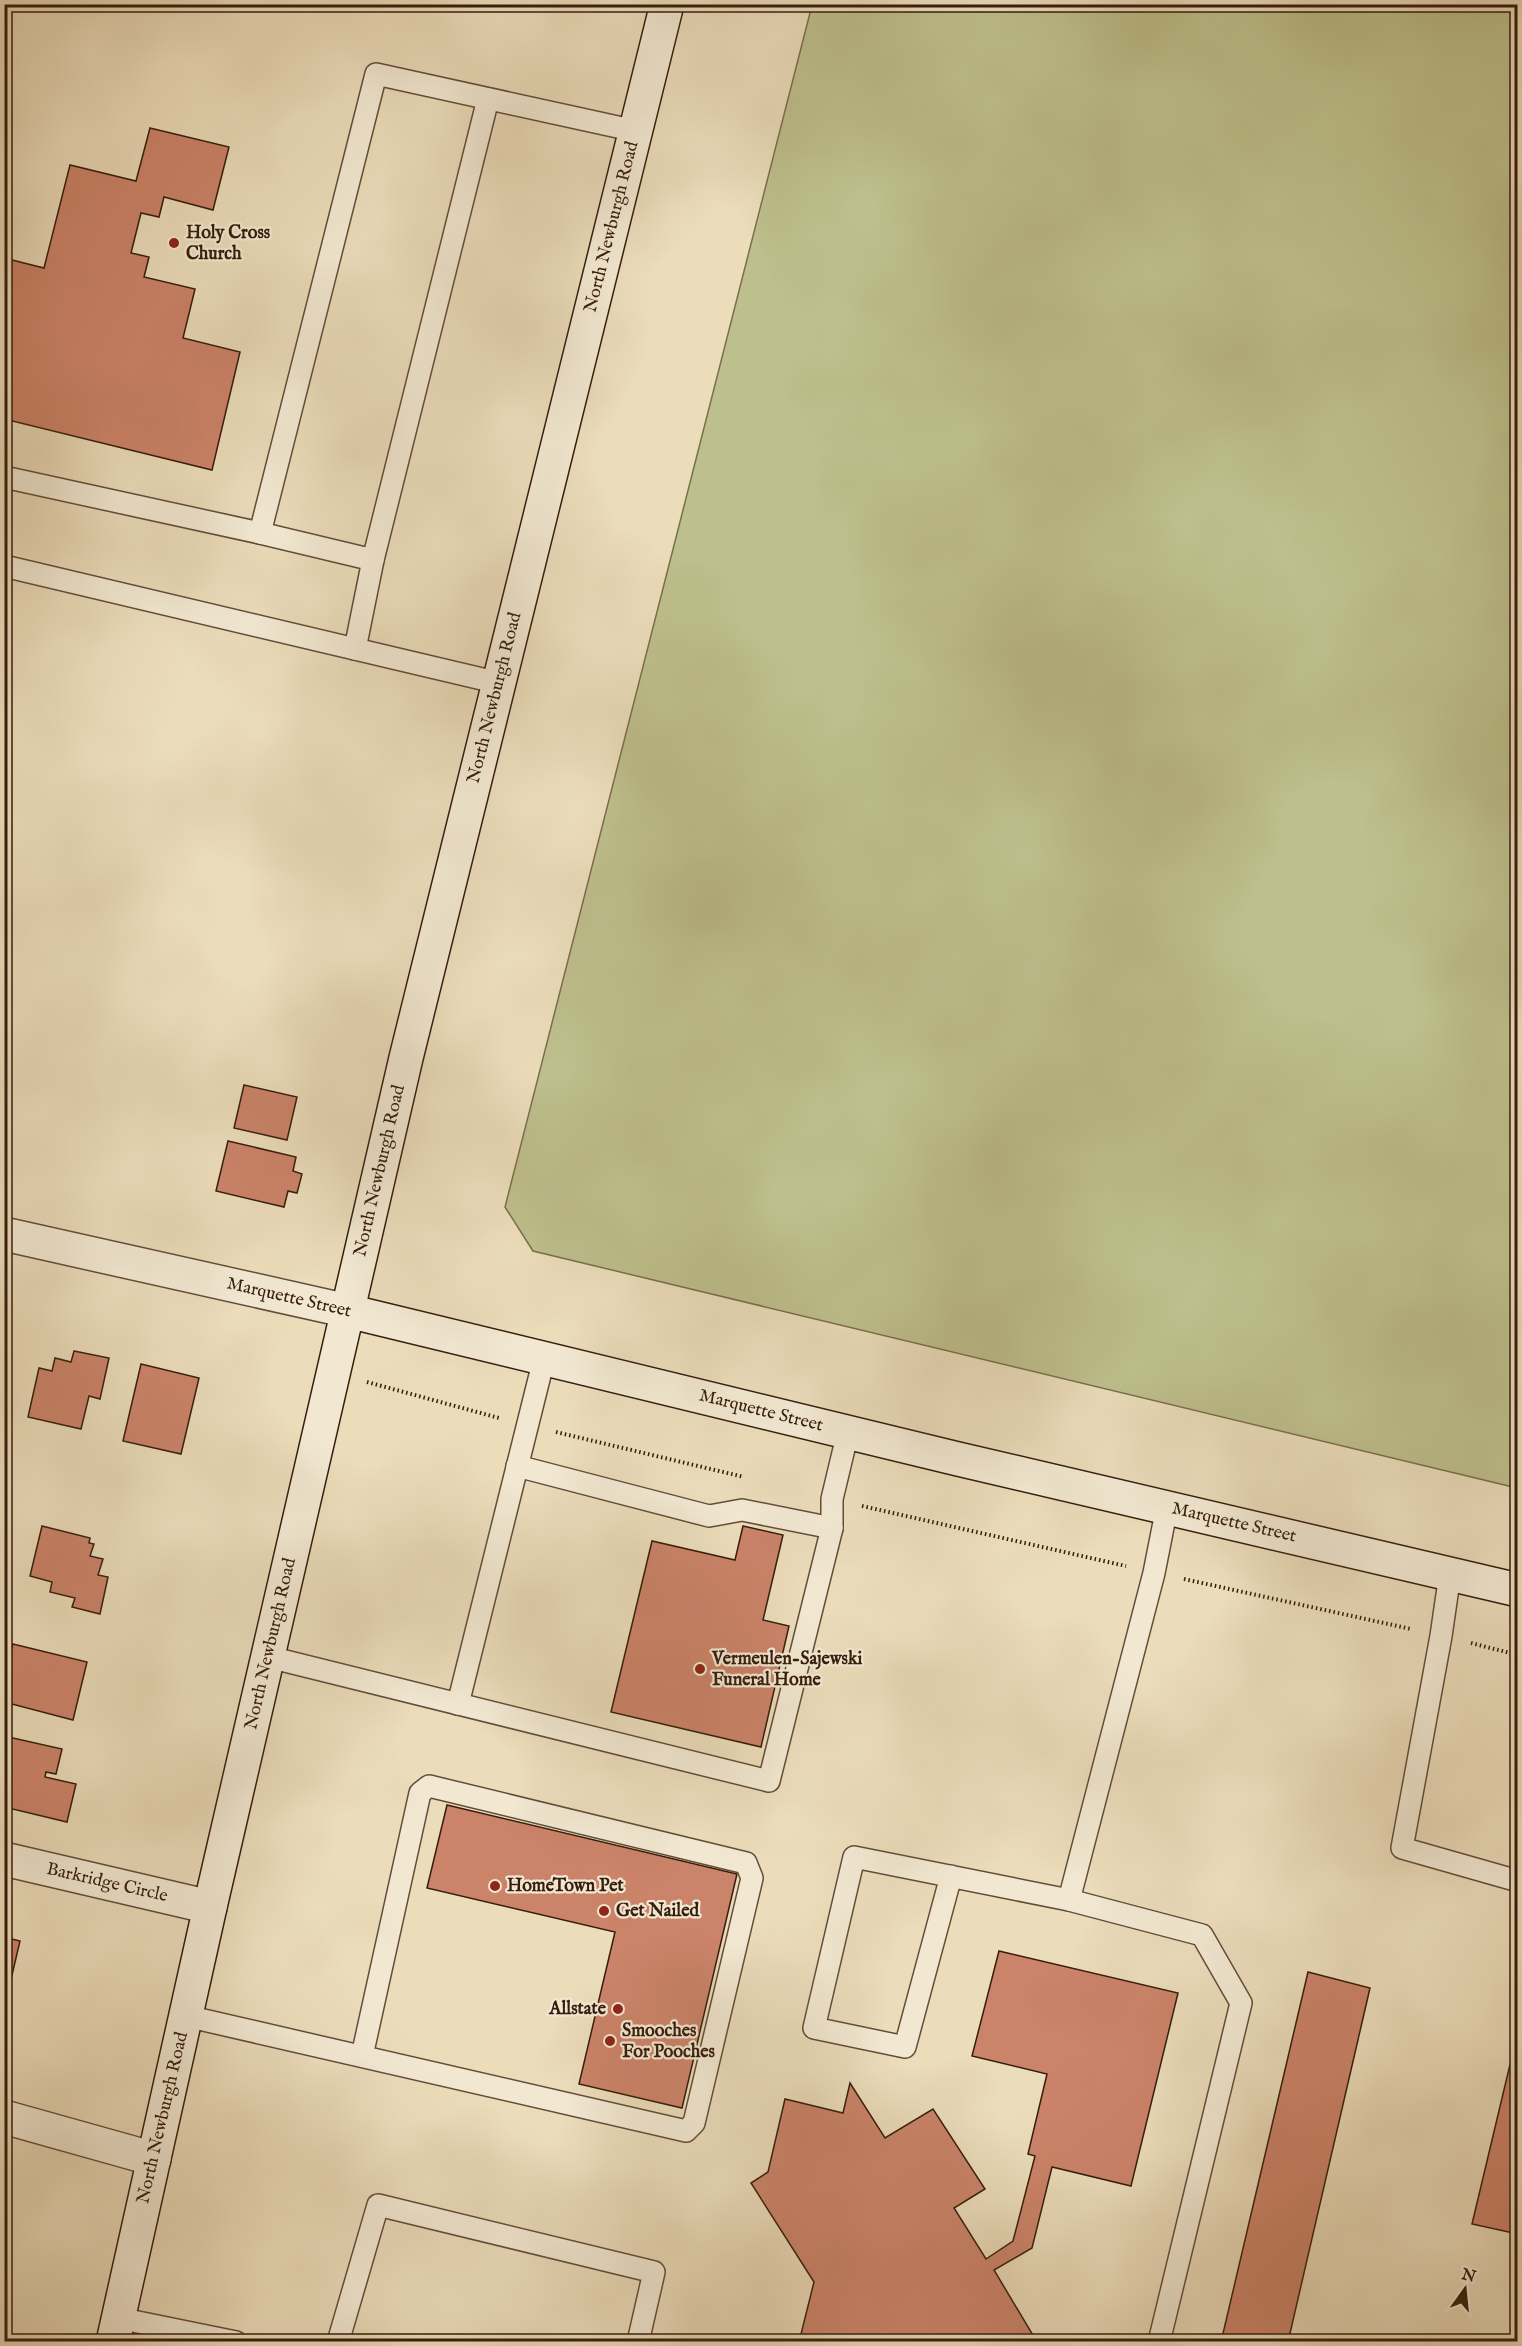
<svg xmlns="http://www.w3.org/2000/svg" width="1522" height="2346" font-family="'IM FELL English',serif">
<rect width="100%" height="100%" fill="#ebdcba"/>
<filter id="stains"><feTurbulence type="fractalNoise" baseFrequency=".00333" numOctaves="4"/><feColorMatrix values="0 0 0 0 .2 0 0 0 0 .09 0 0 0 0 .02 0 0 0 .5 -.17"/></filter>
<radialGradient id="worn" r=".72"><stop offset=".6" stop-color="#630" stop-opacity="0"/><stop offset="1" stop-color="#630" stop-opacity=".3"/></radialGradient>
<polygon fill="#bdbf8c" stroke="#7a6e4c" stroke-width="1.5" points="812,5 1517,5 1517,1488 533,1251 505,1207"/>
<g fill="#cb8369" stroke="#361d0d" stroke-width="1.5">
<polygon points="150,128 229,147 213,210 164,197 159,217 141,213 131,253 149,257 144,277 195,289 183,338 240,352 212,470 4,419 4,258 44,268 70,165 136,181"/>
<polygon points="4,851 10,852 4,875"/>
<polygon points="244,1085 297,1097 287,1140 234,1128"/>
<polygon points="228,1141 296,1157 293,1171 302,1174 297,1193 288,1191 284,1207 216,1191"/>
<polygon points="74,1351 109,1358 100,1399 89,1396 81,1429 28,1417 39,1368 52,1371 55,1358 71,1362"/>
<polygon points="141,1364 199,1378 181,1454 123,1441"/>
<polygon points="42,1526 90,1538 89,1543 94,1544 90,1556 103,1559 98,1575 108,1577 100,1614 72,1607 75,1598 50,1592 52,1582 30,1576"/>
<polygon points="743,1526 783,1535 763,1620 789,1626 761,1747 611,1712 652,1541 735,1560"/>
<polygon points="13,1644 87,1662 73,1720 4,1702 4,1677"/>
<polygon points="4,1736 62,1749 56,1774 46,1772 45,1777 76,1784 67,1822 4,1807"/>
<polygon points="447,1805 737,1874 682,2108 579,2084 615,1932 427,1888"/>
<polygon points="4,1937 20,1941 5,2005 4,2005"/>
<polygon points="999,1951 1178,1993 1131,2186 1052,2167 1032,2248 994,2270 1037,2342 799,2342 814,2282 751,2183 768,2172 785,2099 843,2113 850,2083 885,2138 933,2109 985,2189 954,2208 986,2259 1013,2241 1035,2156 1028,2154 1047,2074 972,2056"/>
<polygon points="1308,1972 1370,1988 1288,2342 1221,2342"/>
<polygon points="1518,2031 1518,2234 1472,2224"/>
</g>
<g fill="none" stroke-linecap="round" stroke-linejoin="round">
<defs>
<g id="lane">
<polyline points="4,477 260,533 376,74 636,131"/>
<polyline points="260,533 373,560 355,649 499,683"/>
<polyline points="373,560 488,99"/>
<polyline points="4,566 355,649"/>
<polyline points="517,1466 709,1516 742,1510 832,1528"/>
<polyline points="1450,1574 1441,1636 1402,1848 1518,1881"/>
<polyline points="269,1657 769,1781 832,1528 832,1499 848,1432"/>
<polyline points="458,1704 544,1359"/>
<polyline points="951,1876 905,2047 814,2028 854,1857 1069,1900"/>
<polyline points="186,2016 686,2131 694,2123 752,1878 746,1863 429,1786 420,1793 362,2056"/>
<polyline points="118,2318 236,2342"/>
<polyline points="338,2342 378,2205 654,2272 638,2342"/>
<polyline points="1159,2342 1241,2003 1202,1935 1069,1900 1154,1573 1167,1507"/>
</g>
<g id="street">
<polyline points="4,1234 348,1311"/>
<polyline points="4,1859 210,1907"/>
<polyline points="4,2117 154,2159"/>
</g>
<g id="secondary">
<polyline points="348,1311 958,1459 1518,1590"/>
<polyline points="113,2342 210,1907 406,1058 667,4"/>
</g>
</defs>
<use href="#lane" stroke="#634d38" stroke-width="24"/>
<use href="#street" stroke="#634d38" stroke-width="36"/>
<use href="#secondary" stroke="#361d0d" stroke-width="36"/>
<g stroke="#361d0d" stroke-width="4" stroke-dasharray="1.5 3" stroke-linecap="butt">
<polyline points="367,1382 499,1418"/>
<polyline points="556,1432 744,1477"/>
<polyline points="862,1506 1126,1566"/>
<polyline points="1184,1579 1411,1629"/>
<polyline points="1471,1643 1518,1655"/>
</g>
<use href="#lane" stroke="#f2e8d2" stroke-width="21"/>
<use href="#street" stroke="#f2e8d2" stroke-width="33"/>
<use href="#secondary" stroke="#f2e8d2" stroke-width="33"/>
</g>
<g fill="#8f2418" stroke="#f2e8d2" stroke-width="2">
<circle cx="174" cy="243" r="6"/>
<circle cx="700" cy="1669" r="6"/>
<circle cx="495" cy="1886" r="6"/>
<circle cx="604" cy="1911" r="6"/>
<circle cx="618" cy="2009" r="6"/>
<circle cx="610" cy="2041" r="6"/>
</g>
<g text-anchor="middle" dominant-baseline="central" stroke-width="4.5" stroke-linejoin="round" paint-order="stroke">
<g font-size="18" fill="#361d0d" stroke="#f2e8d2">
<text transform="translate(612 227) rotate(-76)">North Newburgh Road</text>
<text transform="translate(495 698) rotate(-76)">North Newburgh Road</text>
<text transform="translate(380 1171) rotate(-77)">North Newburgh Road</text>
<text transform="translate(289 1298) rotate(13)">Marquette Street</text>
<text transform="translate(761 1411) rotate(14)">Marquette Street</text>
<text transform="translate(1234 1523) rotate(13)">Marquette Street</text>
<text transform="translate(271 1644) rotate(-77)">North Newburgh Road</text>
<text transform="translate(107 1883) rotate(13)">Barkridge Circle</text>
<text transform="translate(163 2118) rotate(-77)">North Newburgh Road</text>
</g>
<g font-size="18" font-weight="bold" fill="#361d0d" stroke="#f2e8d2" text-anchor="start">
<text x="186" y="233">Holy Cross<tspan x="186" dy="21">Church</tspan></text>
<text x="712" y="1659">Vermeulen-Sajewski<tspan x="712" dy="21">Funeral Home</tspan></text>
<text x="507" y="1886">HomeTown Pet</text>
<text x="616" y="1911">Get Nailed</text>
<text x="606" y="2009" text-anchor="end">Allstate</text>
<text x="622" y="2031">Smooches<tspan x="622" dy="21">For Pooches</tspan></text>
</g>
</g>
<rect width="1522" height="2346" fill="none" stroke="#ebdcba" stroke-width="24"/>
<rect x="6" y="6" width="1510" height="2334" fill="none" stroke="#361d0d" stroke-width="3"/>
<rect x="12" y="12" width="1498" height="2322" fill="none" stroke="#361d0d" stroke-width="1.5"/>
<g transform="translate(1465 2289) rotate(15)" stroke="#f2e8d2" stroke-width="4.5" paint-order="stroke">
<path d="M0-4.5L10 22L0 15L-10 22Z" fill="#361d0d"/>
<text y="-9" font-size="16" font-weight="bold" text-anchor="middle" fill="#361d0d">N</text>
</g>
<rect width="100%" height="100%" filter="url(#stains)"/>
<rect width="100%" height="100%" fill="url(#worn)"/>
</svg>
